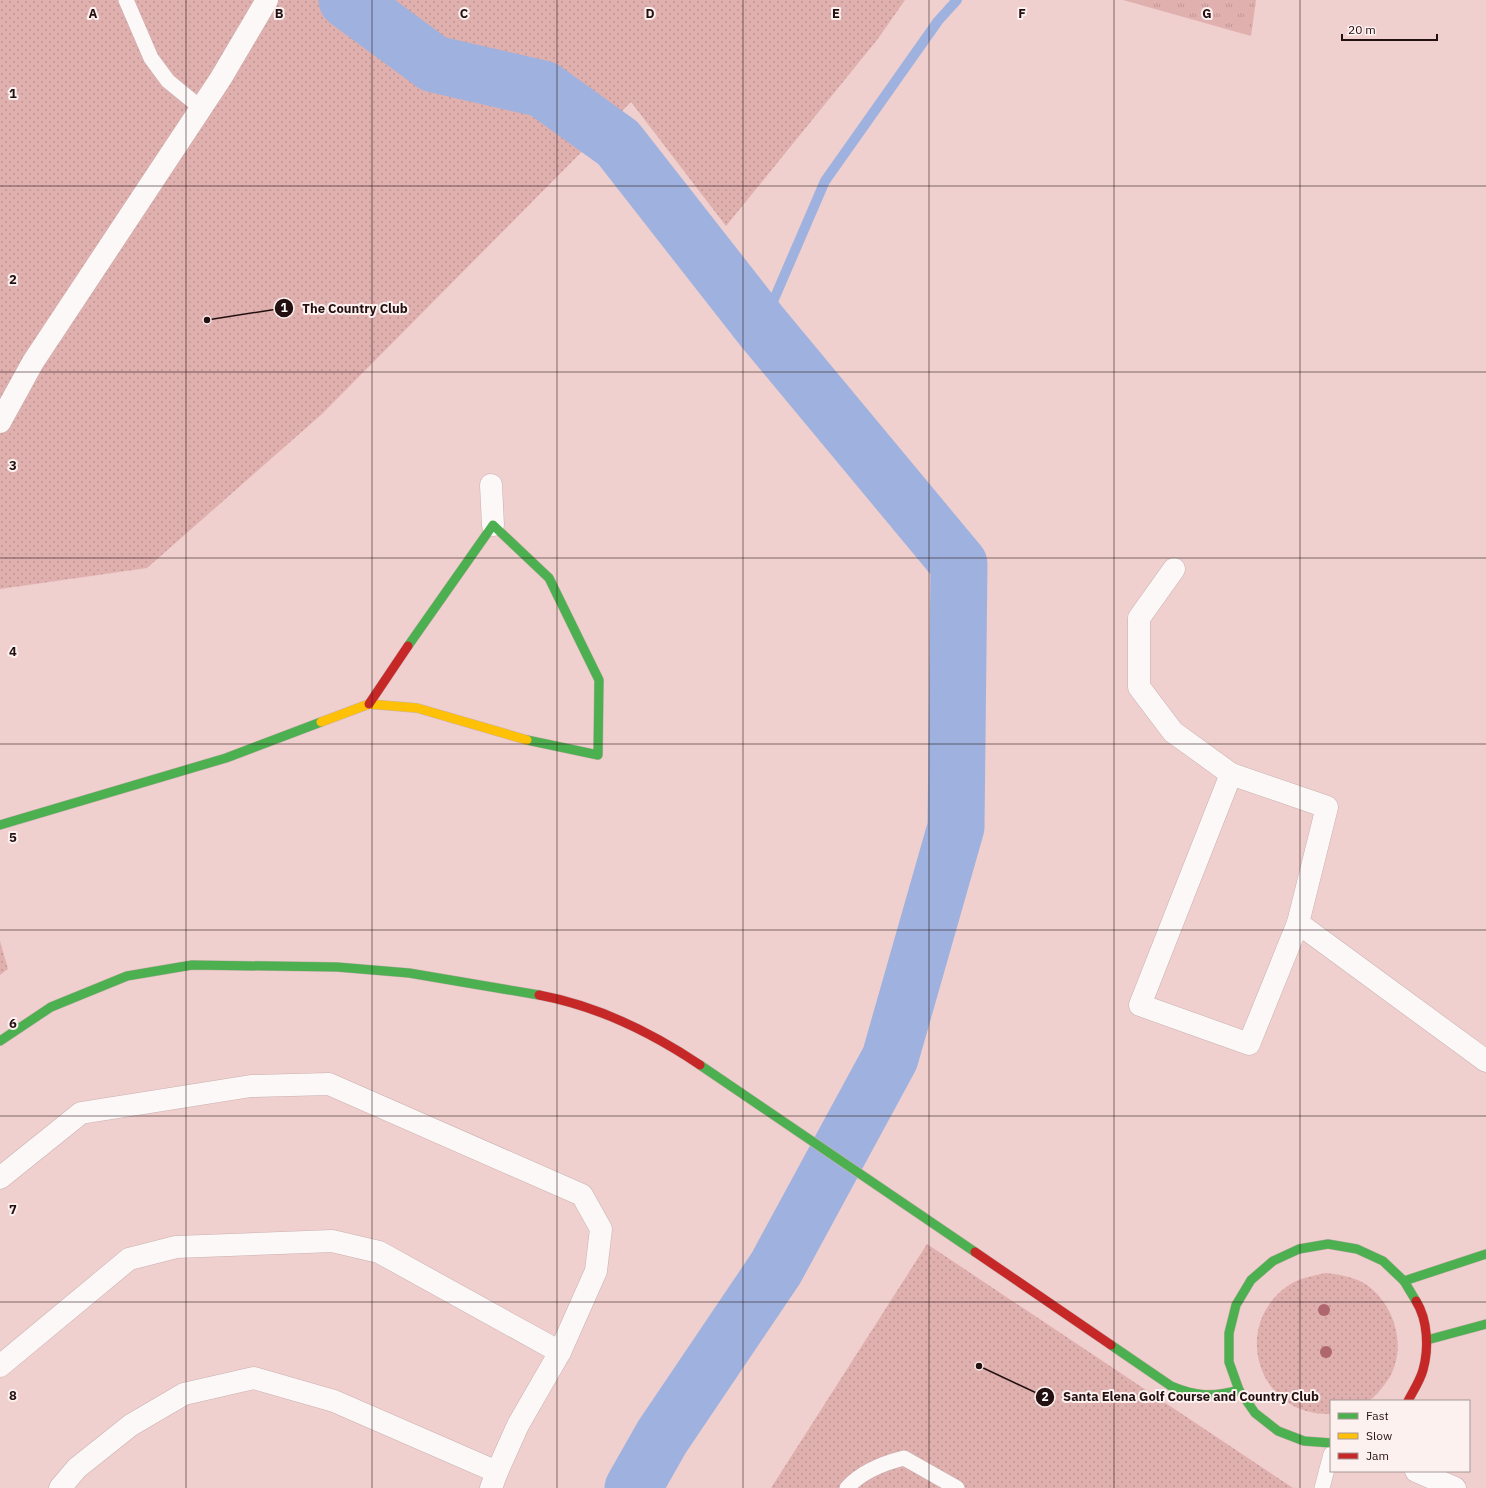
<svg xmlns="http://www.w3.org/2000/svg" width="1486" height="1488" font-family="'IBM Plex Sans',sans-serif">
<defs>
<pattern id="grass-dots" width="8" height="8" patternUnits="userSpaceOnUse"><rect width="8" height="8" fill="#dfb0ae"/><path d="M2 2h.1M6 6h.1" fill="none" stroke="#bf9695" stroke-width="1.8" stroke-linecap="round"/></pattern>
<pattern id="park-tufts" width="24" height="20" patternUnits="userSpaceOnUse"><rect width="24" height="20" fill="#dfb0ae"/><path d="M3 7l-1-3M5 7V3M7 7l1-3M15 17l-1-3M17 17v-4M19 17l1-3" fill="none" stroke="#bf9695"/></pattern>
</defs>
<rect width="100%" height="100%" fill="#efd0ce"/>
<g fill="url(#grass-dots)">
<polygon points="0,0 905,0 877,40 726,226 631,102 322,414 147,568 0,589"/>
<polygon points="0,941 8,969 0,975"/>
<polygon points="927,1244 1293,1488 771,1488"/>
<path d="M1326 1273C1341 1275 1355 1277 1367 1285 1397 1307 1409 1353 1385 1384 1381 1389 1375 1398 1368 1401 1361 1403 1339 1401 1331 1401V1414C1260 1417 1230 1329 1286 1287 1298 1278 1312 1276 1326 1273Z"/>
</g>
<polygon fill="url(#park-tufts)" points="1123,0 1256,0 1251,36"/>
<g fill="none" stroke-linecap="round" stroke-linejoin="round">
<polyline stroke="#9fb2df" stroke-width="10" points="762,327 825,181 938,21 957,0"/>
<polyline stroke="#9fb2df" stroke-width="57" points="347,0 434,64 543,89 618,143 762,327 959,564 956,827 890,1058 776,1268 662,1437 633,1488"/>
<defs>
<g id="lane">
<polyline points="126,0 151,58 168,81 201,108"/>
<path d="M847 1488C861 1472 884 1463 904 1458L957 1488"/>
<polyline points="1322,1488 1331,1454"/>
</g>
<g id="street">
<polyline points="0,422 33,362 221,78 267,0"/>
<polyline points="491,485 493,525"/>
<polyline points="1174,569 1139,618 1139,687 1173,732 1231,774"/>
<polygon points="1231,774 1327,807 1298,923 1249,1044 1140,1005"/>
<polyline points="1298,923 1486,1061"/>
<polyline points="0,1178 81,1113 251,1086 329,1084 582,1195 601,1229 596,1271 560,1352 518,1425 497,1472"/>
<polyline points="0,1366 129,1259 176,1247 332,1241 379,1252 560,1352"/>
<polyline points="1416,1471 1455,1488"/>
<polyline points="60,1488 77,1468 131,1425 184,1394 254,1378 334,1401 497,1472 491,1488"/>
</g>
<g id="fast">
<polyline points="408,646 493,525 549,578 599,680 598,755 527,740"/>
<polyline points="0,825 226,758 321,722"/>
<polyline points="0,1041 51,1007 127,976 192,965 337,967 409,973 539,995"/>
<polyline points="700,1065 975,1252"/>
<polyline points="1404,1281 1486,1254"/>
<polyline points="1427,1340 1486,1324"/>
<path d="M1111 1345 1171 1386C1197 1397 1212 1397 1239 1390"/>
<polyline points="1331,1443 1304,1441 1278,1431 1255,1413 1239,1390 1229,1362 1229,1333 1236,1305 1251,1280 1273,1261 1299,1249 1328,1244 1357,1249 1383,1261 1404,1281 1416,1301"/>
</g>
<polyline id="slow" points="321,722 369,704 417,708 527,740"/>
<g id="jam">
<polyline points="369,704 408,646"/>
<path d="M539 995C598 1006 651 1032 700 1065"/>
<polyline points="975,1252 1111,1345"/>
<path d="M1408 1401C1413 1391 1420 1381 1423 1370 1429 1349 1428 1320 1416 1301"/>
</g>
</defs>
<use href="#lane" stroke="#c9b0af" stroke-width="16"/>
<use href="#street" stroke="#c9b0af" stroke-width="23"/>
<use href="#fast" stroke="#c9b0af" stroke-width="10"/>
<use href="#slow" stroke="#c9b0af" stroke-width="10"/>
<use href="#jam" stroke="#c9b0af" stroke-width="10"/>
<use href="#lane" stroke="#fdf8f8" stroke-width="15"/>
<use href="#street" stroke="#fdf8f8" stroke-width="22"/>
<use href="#fast" stroke="#4caf50" stroke-width="9"/>
<use href="#slow" stroke="#ffc107" stroke-width="9"/>
<use href="#jam" stroke="#c62828" stroke-width="9"/>
</g>
<g fill="#ae676e">
<circle cx="1324" cy="1310" r="6"/>
<circle cx="1326" cy="1352" r="6"/>
</g>
<path fill="none" stroke="#231010" stroke-width="1" stroke-opacity="0.55" d="M186 0V1488M372 0V1488M557 0V1488M743 0V1488M929 0V1488M1114 0V1488M1300 0V1488M0 186H1486M0 372H1486M0 558H1486M0 744H1486M0 930H1486M0 1116H1486M0 1302H1486"/>
<g font-size="13" text-anchor="middle" font-weight="bold" fill="#231010" stroke="#fdf1f0" stroke-width="4" stroke-linejoin="round" paint-order="stroke">
<text x="93" y="18">A</text>
<text x="279" y="18">B</text>
<text x="464" y="18">C</text>
<text x="650" y="18">D</text>
<text x="836" y="18">E</text>
<text x="1022" y="18">F</text>
<text x="1207" y="18">G</text>
<text x="13" y="98">1</text>
<text x="13" y="284">2</text>
<text x="13" y="470">3</text>
<text x="13" y="656">4</text>
<text x="13" y="842">5</text>
<text x="13" y="1028">6</text>
<text x="13" y="1214">7</text>
<text x="13" y="1400">8</text>
</g>
<path fill="none" stroke="#231010" stroke-width="1.5" d="M207 320L284 308M979 1366L1045 1397"/>
<g fill="#231010" stroke="#fdf1f0" stroke-width="1.5">
<circle cx="207" cy="320" r="4"/>
<circle cx="979" cy="1366" r="4"/>
<circle cx="284" cy="308" r="10"/>
<circle cx="1045" cy="1397" r="10"/>
</g>
<g font-size="12" text-anchor="middle" font-weight="bold" fill="#fff">
<text x="284" y="312">1</text>
<text x="1045" y="1401">2</text>
</g>
<g font-size="13" text-anchor="middle" font-weight="bold" fill="#231010" stroke="#fdf1f0" stroke-width="4" stroke-linejoin="round" paint-order="stroke">
<text x="355" y="313">The Country Club</text>
<text x="1191" y="1401">Santa Elena Golf Course and Country Club</text>
</g>
<rect x="1330" y="1400" width="140" height="72" fill="#fdf1f0" stroke="#a69796"/>
<rect x="1338" y="1413" width="20" height="6" fill="#4caf50" stroke="#a69796"/>
<text x="1366" y="1420" font-size="12" fill="#231010">Fast</text>
<rect x="1338" y="1433" width="20" height="6" fill="#ffc107" stroke="#a69796"/>
<text x="1366" y="1440" font-size="12" fill="#231010">Slow</text>
<rect x="1338" y="1453" width="20" height="6" fill="#c62828" stroke="#a69796"/>
<text x="1366" y="1460" font-size="12" fill="#231010">Jam</text>
<path d="M1342 34v6h95v-6" fill="none" stroke="#231010" stroke-width="2"/>
<text x="1348" y="34" font-size="12" fill="#231010" stroke="#fdf1f0" stroke-width="3" paint-order="stroke">20 m</text>
</svg>
